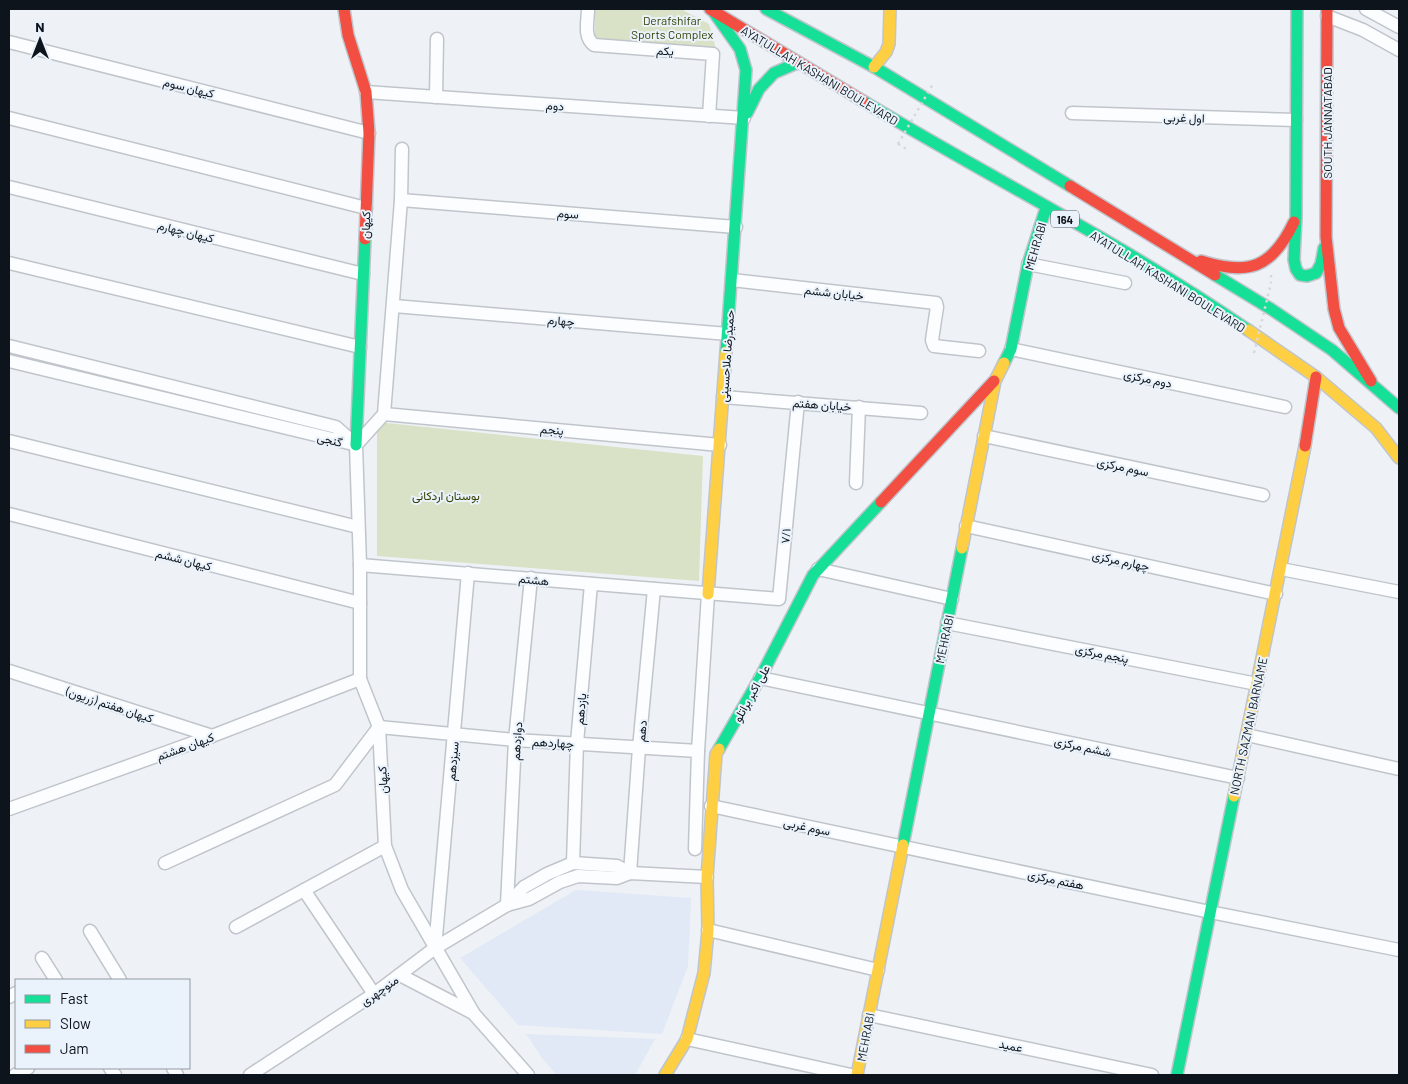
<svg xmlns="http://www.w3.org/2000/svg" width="1408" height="1084" font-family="Barlow,Vazirmatn,sans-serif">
<rect width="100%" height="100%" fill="#eef2f7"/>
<g fill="#e0e9f5">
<polygon points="576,890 691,898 688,966 662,1034 518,1025 460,958"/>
<polygon points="526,1034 655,1039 635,1075 557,1075 542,1058"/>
</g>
<g fill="#d9e2c6">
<polygon points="595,9 681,9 709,24 716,49 595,39"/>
<polygon points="377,422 703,456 699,581 377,556"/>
</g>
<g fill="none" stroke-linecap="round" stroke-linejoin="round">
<defs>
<g id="street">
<path d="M588 9C588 21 583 37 594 45L713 54 709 116"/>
<polyline points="1366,9 1399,27"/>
<polyline points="1327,16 1363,30 1399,50"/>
<polyline points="9,42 369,133"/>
<polyline points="366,92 744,118"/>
<polyline points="436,97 437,39"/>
<polyline points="1072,113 1296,120"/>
<polyline points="9,118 366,208"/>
<polyline points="402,149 401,200 384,414 356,445 360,565 360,679 379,727 385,846 402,890 474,1014 528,1075"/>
<polyline points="9,187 363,274"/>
<polyline points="401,200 736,227"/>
<polyline points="9,263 360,347"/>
<polyline points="1028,264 1125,283"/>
<polyline points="732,280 936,303 937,307 932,340 934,346 979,351"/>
<polyline points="394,306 728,334"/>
<polyline points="9,346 336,427 356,445"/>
<polyline points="1011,349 1285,407"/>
<polyline points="9,361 353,444"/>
<polyline points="723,397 921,413"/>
<polyline points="384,414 720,445"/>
<polyline points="984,436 1263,495"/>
<polyline points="9,441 358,527"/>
<polyline points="856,483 859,407"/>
<polyline points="9,514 360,603"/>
<polyline points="966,526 1276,594"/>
<polyline points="360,565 779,599 798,402"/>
<polyline points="818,569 952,599"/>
<polyline points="1281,569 1399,592"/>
<polyline points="947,623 1257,684"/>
<polyline points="9,671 212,736"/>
<polyline points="760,678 1238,778"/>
<polyline points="379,727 515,740 698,751"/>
<polyline points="1247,735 1399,769"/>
<polyline points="711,806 1210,912 1399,950"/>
<polyline points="9,809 212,736 360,679"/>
<polyline points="695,849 698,751 708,594"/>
<polyline points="165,863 335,785 379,727"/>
<polyline points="573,863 577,743 591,584"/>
<polyline points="630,873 639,748 654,589"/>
<polyline points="304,890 374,994"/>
<polyline points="507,905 515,740 531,578"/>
<polyline points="507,905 529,899 560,882 578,876 617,878 630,873 707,877"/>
<polyline points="236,927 385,846"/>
<polyline points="708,930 878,970"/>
<polyline points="90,931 120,980"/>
<polyline points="435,948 468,573"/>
<polyline points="42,958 56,980"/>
<polyline points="400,975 473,1013"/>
<polyline points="9,997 16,993"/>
<polyline points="869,1015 1152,1075"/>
<polyline points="687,1039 851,1075"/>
<polyline points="110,1068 115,1075"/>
<polyline points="173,1068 177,1075"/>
<polyline points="15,1075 28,1068"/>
<polyline points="250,1075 374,994 435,948 507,905 524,887 547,874 573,863 617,866 630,873"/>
</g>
<g id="fast">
<polyline points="766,9 874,67 1070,186"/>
<polyline points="1297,9 1296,217 1294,260 1296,269 1300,275 1307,276 1316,273 1321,264 1324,248"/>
<polyline points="713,11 740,49 746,70 726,352"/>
<path d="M863 101C991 178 1125 245 1248 330"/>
<polyline points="747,113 759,89 774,73 797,63"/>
<polyline points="1215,275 1271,309 1332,350 1399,408"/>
<polyline points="1004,363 1011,349 1028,264 1046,208"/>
<polyline points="356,445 365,239"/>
<polyline points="719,749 760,678 813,575 881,502"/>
<polyline points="903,845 962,548"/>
<polyline points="1177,1075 1234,796"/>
</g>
<g id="slow">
<polyline points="874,67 886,52 889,44 890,9"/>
<polyline points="1248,330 1316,377 1376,428 1399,458"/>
<polyline points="962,548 995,381 1004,363"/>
<polyline points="708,594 726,352"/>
<polyline points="1234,796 1305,446"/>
<polyline points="665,1075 687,1039 704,973 708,930 707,877 716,754 719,749"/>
<polyline points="857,1075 903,845"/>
</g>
<g id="jam">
<polyline points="344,9 348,35 366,92 369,133 365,239"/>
<polyline points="710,9 863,101"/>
<polyline points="1327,9 1326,237 1334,309 1339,328 1371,381"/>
<polyline points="1070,186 1215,275"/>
<path d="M1201 261C1249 276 1272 268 1294 222"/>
<polyline points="1305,446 1316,377"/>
<polyline points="881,502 994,381"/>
</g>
</defs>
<use href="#street" stroke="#c0c5cc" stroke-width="15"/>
<use href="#fast" stroke="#c0c5cc" stroke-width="14"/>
<use href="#slow" stroke="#c0c5cc" stroke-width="14"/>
<use href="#jam" stroke="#c0c5cc" stroke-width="14"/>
<g stroke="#d7d8da" stroke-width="2.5" stroke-dasharray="2.5 4" stroke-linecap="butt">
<polyline points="898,144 905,148 907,147"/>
<polyline points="1271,275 1271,283"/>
</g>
<use href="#street" stroke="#fcfdfe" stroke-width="12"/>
<use href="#fast" stroke="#16e098" stroke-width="11"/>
<use href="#slow" stroke="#ffcf43" stroke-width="11"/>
<use href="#jam" stroke="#f24e42" stroke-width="11"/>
<g stroke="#d7d8da" stroke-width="2.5" stroke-dasharray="2.5 4" stroke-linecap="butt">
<polyline points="898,144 933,84"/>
<polyline points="1254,353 1271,283"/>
</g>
</g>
<g text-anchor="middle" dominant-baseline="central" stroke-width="4" stroke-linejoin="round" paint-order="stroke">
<rect fill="#eaf2fb" stroke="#4f575e" stroke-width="1" x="1051" y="210.5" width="28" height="17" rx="4"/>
<g font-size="11" font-weight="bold" fill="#0d141b">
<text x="1065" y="219">164</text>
</g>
<g font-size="12" fill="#374003" stroke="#eaf2fb">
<text x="672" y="20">Derafshifar<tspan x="672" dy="14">Sports Complex</tspan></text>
<text x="446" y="495">بوستان اردکانی</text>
</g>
<g font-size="12" fill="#0d141b" stroke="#eaf2fb">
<text transform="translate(665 50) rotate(4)">یکم</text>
<text transform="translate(820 75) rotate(31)">AYATULLAH KASHANI BOULEVARD</text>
<text transform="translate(189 87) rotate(14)">کیهان سوم</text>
<text transform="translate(555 105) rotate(4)">دوم</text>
<text transform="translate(1184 117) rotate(2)">اول غربی</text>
<text transform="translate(1327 123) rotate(-90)">SOUTH JANNATABAD</text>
<text transform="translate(568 213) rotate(5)">سوم</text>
<text transform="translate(365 225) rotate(-88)">کیهان</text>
<text transform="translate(186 231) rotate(14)">کیهان چهارم</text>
<text transform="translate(1035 246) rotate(-74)">MEHRABI</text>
<text transform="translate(1168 281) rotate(32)">AYATULLAH KASHANI BOULEVARD</text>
<text transform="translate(834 292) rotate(6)">خیابان ششم</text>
<text transform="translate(561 320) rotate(5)">چهارم</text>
<text transform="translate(726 356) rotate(-86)">حمیدرضا ملاحسینی</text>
<text transform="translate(1148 378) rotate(12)">دوم مرکزی</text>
<text transform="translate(822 404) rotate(4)">خیابان هفتم</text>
<text transform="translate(552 429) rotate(5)">پنجم</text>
<text transform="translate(330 439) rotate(14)">گنجی</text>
<text transform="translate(1123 466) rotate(12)">سوم مرکزی</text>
<text transform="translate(785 536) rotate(-85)">۷/۱</text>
<text transform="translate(184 559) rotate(14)">کیهان ششم</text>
<text transform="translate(1121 560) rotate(12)">چهارم مرکزی</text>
<text transform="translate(534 579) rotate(6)">هشتم</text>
<text transform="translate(944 639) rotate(-78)">MEHRABI</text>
<text transform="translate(1102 653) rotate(11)">پنجم مرکزی</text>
<text transform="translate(751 693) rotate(-61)">علی اکبر براتلو</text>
<text transform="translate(110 704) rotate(18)">کیهان هفتم (زریون)</text>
<text transform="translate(580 709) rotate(-85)">یازدهم</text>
<text transform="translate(1248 726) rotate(-78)">NORTH SAZMAN BARNAME</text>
<text transform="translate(641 731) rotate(-85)">دهم</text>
<text transform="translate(516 741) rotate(-86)">دوازدهم</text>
<text transform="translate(553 742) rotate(3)">چهاردهم</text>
<text transform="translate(185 746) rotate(-20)">کیهان هشتم</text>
<text transform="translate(1083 746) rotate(12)">ششم مرکزی</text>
<text transform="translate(452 761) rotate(-85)">سیزدهم</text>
<text transform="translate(382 780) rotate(-93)">کیهان</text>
<text transform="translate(807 826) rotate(12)">سوم غربی</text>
<text transform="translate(1056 879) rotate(12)">هفتم مرکزی</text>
<text transform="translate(379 990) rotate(-35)">منوچهری</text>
<text transform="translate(865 1037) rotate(-79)">MEHRABI</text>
<text transform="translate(1011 1045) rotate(12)">عمید</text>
</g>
</g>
<rect width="1408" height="1084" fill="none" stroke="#0d141b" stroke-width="20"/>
<rect x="15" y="979" width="175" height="90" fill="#eaf2fb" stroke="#9299a1"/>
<rect x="25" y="995" width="25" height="8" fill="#16e098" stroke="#9299a1"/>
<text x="60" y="1004" font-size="15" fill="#0d141b">Fast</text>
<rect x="25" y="1020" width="25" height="8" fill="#ffcf43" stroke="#9299a1"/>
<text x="60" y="1029" font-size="15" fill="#0d141b">Slow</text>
<rect x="25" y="1045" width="25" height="8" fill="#f24e42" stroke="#9299a1"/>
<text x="60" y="1054" font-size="15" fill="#0d141b">Jam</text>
<g transform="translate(40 40)" stroke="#eaf2fb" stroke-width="4" paint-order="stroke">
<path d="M0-4L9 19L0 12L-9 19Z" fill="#0d141b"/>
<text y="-8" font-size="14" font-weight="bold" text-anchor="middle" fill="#0d141b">N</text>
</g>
</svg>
